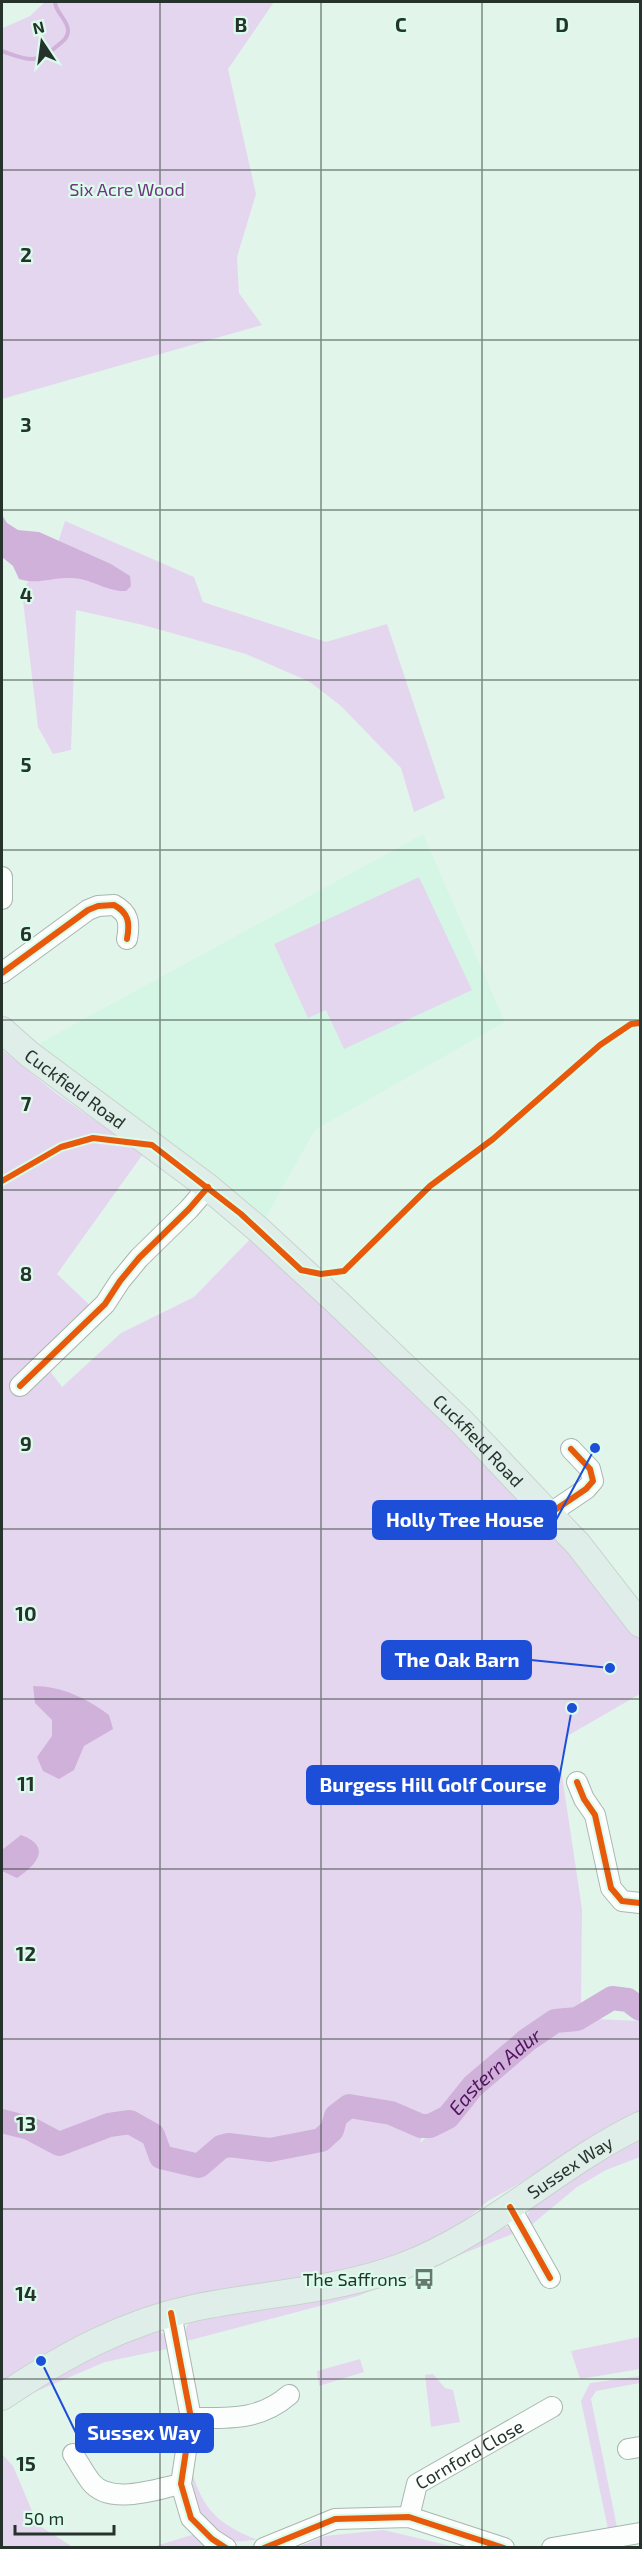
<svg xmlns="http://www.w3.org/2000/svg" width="642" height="2549" font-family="'Exo 2',sans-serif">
<rect width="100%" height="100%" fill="#e2f5eb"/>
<polygon fill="#d5f6e5" points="423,834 505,1022 315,1130 263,1222 38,1044"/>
<g fill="#e5d6ef" fill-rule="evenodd">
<polygon points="45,2 274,2 228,69 256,194 237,257 239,293 262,325 2,399 2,23 3,28 30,16"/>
<polygon points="65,521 194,577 203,602 326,642 387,624 445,798 414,812 401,768 341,706 310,682 246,654 143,625 76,610 71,750 53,754 38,727 22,592 33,573 55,552"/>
<polygon points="419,877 472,990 344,1049 326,1010 308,1018 274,944"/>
<path d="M2 1050 57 1094 143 1154 57 1274 97 1312 44 1363 62 1387 121 1333 194 1297 259 1230 640 1624V1694L569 1735 560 1762 582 1909 581 2004 555 2026 574 2018 640 2021V2116L488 2201 426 2254 220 2299 2 2390ZM487 2082 482 2088 420 2143 423 2134Z"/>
<polygon points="640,2136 640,2157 606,2170 577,2187 530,2226 527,2218 531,2205"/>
<polygon points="496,2227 507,2227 515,2233 442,2262"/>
<path d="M400 2279 358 2296 187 2341C183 2327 187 2323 199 2315Z"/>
<polygon points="147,2330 158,2331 170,2338 172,2348 105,2362 30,2394 67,2365"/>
<polygon points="640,2337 640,2369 580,2379 571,2351"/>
<polygon points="360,2359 364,2372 319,2386 317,2371"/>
<polygon points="433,2374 445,2388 453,2390 460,2422 431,2427 425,2375"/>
<polygon points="640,2376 640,2383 596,2391 591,2399 617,2527 608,2529 581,2401 590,2383"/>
<polygon points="2,2454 13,2466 38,2525 73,2547 2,2547"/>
<path d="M192 2472C204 2512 220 2525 258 2540 250 2540 241 2542 233 2541 201 2535 193 2499 192 2472Z"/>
<polygon points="384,2530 455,2547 298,2547 325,2536"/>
<polygon points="195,2534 204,2543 203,2547 149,2548"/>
</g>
<g fill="#d0b1da">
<path d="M2 515 7 523 18 530 39 532 111 564 130 576 131 586 126 591C106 592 91 578 71 578 53 577 37 585 19 579L13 566 2 557Z"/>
<path d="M33 1686C62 1686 86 1698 109 1715L113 1729 84 1746 74 1770 59 1779 43 1771 37 1757 52 1736V1720L35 1703Z"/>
<path d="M21 1835C53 1847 36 1865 17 1878L2 1871V1850Z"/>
</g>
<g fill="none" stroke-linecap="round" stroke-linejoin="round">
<path stroke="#d0b1da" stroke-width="4" d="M2 51C25 59 36 66 57 46 62 42 68 38 68 31 68 19 56 14 55 2"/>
<path stroke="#d0b1da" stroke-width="24" id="s1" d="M2 2121 29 2128 59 2144 109 2125 130 2122 153 2135 161 2157 199 2166 221 2147 229 2145 270 2150 321 2140 332 2130 336 2116 349 2106 391 2113 421 2126H430L448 2117 473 2086 527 2040 555 2021 577 2019 612 1998 628 2000 640 2009"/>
<defs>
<g id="minor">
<polyline points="2,877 2,899"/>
<path d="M2 973 88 910 98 906 114 905C129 913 130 923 127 939"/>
<polyline points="20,1386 105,1304 120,1281 139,1258 189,1209 208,1187"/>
<polyline points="549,1514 586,1489 593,1481 590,1469 571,1449"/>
<polyline points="577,1782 584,1799 595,1815 611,1888 622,1901 640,1903"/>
<polyline points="510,2207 550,2278"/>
<polyline points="171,2313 191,2418 181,2484 191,2518 212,2539 226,2548"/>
<path d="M191 2418C228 2418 259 2421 289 2395"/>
<polyline points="628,2449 640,2447"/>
<path d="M73 2454C79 2463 84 2473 91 2482 110 2506 156 2489 181 2484"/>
<path id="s2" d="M409 2517 417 2484 552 2407"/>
<polyline points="264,2548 335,2519 409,2517 504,2548"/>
<polyline points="552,2548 640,2533"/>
</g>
<g id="major">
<path id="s3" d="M2 1030 29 1054 208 1187 259 1230 338 1303 462 1422 549 1514 578 1544 640 1624"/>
<path id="s4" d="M2 2397C63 2356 124 2322 198 2307 267 2293 336 2291 403 2266 490 2233 557 2165 640 2125"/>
</g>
</defs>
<use href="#minor" stroke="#a8b7af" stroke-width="22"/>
<use href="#major" stroke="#c9d2ce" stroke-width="28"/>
<use href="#minor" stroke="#fbfefc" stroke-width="20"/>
<use href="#major" stroke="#dfeee8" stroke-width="26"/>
<defs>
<g id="cycleway">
<path d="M2 973 88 910 98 906 114 905C129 913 130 923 127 939"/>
<polyline points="2,1181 61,1147 93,1138 152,1145 241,1214 301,1270 321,1274 344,1271 430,1186 493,1139 600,1045 631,1024 640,1023"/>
<polyline points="20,1386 105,1304 120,1281 139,1258 189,1209 208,1187"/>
<polyline points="549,1514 586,1489 593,1481 590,1469 571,1449"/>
<polyline points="577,1782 584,1799 595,1815 611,1888 622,1901 640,1903"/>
<polyline points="510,2207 550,2278"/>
<polyline points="171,2313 191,2418 181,2484 191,2518 212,2539 226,2548"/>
<polyline points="264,2548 335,2519 409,2517 504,2548"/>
</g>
</defs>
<use href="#cycleway" stroke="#dafdeb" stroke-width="10"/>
<use href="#cycleway" stroke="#e8590c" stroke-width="6"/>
</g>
<path fill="none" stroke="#26332d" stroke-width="1.5" stroke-opacity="0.55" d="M160 2V2548M321 2V2548M482 2V2548M2 170H640M2 340H640M2 510H640M2 680H640M2 850H640M2 1020H640M2 1190H640M2 1359H640M2 1529H640M2 1699H640M2 1869H640M2 2039H640M2 2209H640M2 2379H640"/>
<defs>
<symbol id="bus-bare" viewBox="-9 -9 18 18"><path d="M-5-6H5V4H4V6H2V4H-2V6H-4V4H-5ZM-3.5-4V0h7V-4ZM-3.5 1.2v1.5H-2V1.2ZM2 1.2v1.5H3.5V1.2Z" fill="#687770" stroke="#dafdeb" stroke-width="2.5" paint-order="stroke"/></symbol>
</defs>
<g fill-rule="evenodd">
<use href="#bus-bare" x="409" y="2264" width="30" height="30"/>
</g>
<g text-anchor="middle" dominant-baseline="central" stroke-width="4.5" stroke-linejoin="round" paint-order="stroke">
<g font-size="18" fill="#723480" stroke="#dafdeb">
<text x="127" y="189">Six Acre Wood</text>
</g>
<g font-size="18" fill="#26332d" stroke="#dafdeb">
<text stroke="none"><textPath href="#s3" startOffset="94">Cuckfield Road</textPath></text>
<text stroke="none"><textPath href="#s3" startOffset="630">Cuckfield Road</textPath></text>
<text stroke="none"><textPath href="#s4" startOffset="621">Sussex Way</textPath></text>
<text stroke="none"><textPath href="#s2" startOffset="94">Cornford Close</textPath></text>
</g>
<g font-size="18" fill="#26332d" stroke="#dafdeb" text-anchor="end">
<text x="407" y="2279">The Saffrons</text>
</g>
<g font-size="20" font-style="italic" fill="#531460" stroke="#dafdeb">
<text stroke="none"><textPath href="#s1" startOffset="572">Eastern Adur</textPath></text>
</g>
</g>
<g font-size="20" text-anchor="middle" font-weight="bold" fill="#26332d" stroke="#dafdeb" stroke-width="4.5" stroke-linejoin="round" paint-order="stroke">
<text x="241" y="32">B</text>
<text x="401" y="32">C</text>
<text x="562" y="32">D</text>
<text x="26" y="262">2</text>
<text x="26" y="432">3</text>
<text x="26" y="602">4</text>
<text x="26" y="772">5</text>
<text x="26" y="941">6</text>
<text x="26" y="1111">7</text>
<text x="26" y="1281">8</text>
<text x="26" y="1451">9</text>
<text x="26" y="1621">10</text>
<text x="26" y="1791">11</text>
<text x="26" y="1961">12</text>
<text x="26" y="2131">13</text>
<text x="26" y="2301">14</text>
<text x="26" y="2471">15</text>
</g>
<path fill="none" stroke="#1d4ed8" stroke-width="2" d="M595 1448L556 1520M610 1668L531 1660M572 1708L558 1785M41 2361L76 2433"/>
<g fill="#1d4ed8" stroke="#dafdeb" stroke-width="2">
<circle cx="595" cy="1448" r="6"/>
<circle cx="610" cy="1668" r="6"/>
<circle cx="572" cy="1708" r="6"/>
<circle cx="41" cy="2361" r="6"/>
</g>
<g fill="#1d4ed8" stroke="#1d4ed8" stroke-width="2">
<rect x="373" y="1501" width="183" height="38" rx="6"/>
<rect x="382" y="1641" width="149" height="38" rx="6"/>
<rect x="307" y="1766" width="251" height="38" rx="6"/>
<rect x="76" y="2414" width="137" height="38" rx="6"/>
</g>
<g font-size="20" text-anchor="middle" font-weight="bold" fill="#fff">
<text x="465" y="1527">Holly Tree House</text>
<text x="457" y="1667">The Oak Barn</text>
<text x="433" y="1792">Burgess Hill Golf Course</text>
<text x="144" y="2440">Sussex Way</text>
</g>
<rect width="642" height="2549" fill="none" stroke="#26332d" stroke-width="6"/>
<g transform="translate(42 42) rotate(347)" stroke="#dafdeb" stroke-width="4.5" paint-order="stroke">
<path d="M0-4.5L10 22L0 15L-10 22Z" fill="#26332d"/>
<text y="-9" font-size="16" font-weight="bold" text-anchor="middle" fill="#26332d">N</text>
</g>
<path d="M15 2525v9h99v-9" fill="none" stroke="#26332d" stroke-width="3"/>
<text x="24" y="2525" font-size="18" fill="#26332d" stroke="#dafdeb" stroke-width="4.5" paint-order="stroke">50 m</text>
</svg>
